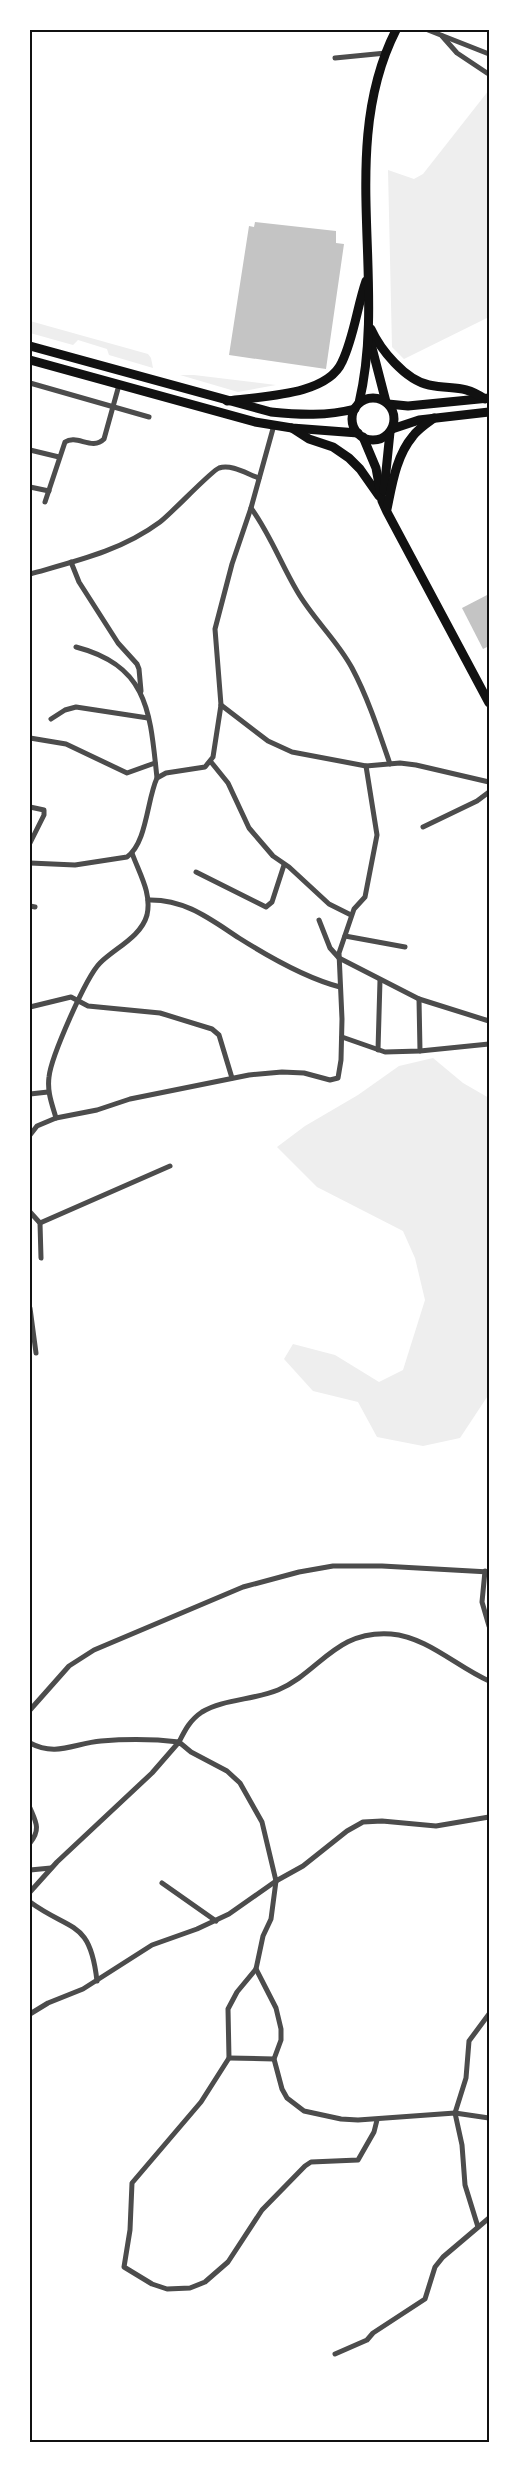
<svg xmlns="http://www.w3.org/2000/svg" width="519" height="2472" font-family="Poppins,sans-serif">
<rect width="100%" height="100%" fill="#fff"/>
<g fill="#eee">
<polygon points="489,90 489,317 404,359 392,347 388,170 414,179 423,174"/>
<polygon points="30,321 148,354 151,358 153,368 109,355 107,349 78,340 73,345 30,333"/>
<polygon points="180,375 194,375 276,385 238,392"/>
<polygon points="433,1058 463,1083 489,1098 489,1394 460,1438 423,1446 377,1437 358,1402 313,1391 284,1359 293,1344 335,1355 379,1382 403,1370 425,1300 415,1258 403,1231 317,1187 277,1147 305,1126 358,1095 399,1066"/>
</g>
<g fill="#c4c4c4">
<polygon points="255,222 336,231 336,243 344,244 326,369 229,355 249,226 254,227"/>
<polygon points="489,594 489,646 483,649 462,608"/>
</g>
<g fill="none" stroke-linecap="round" stroke-linejoin="round">
<g stroke="#4c4c4c" stroke-width="5">
<polyline points="428,30 489,54"/>
<polyline points="442,36 457,53 487,73"/>
<polyline points="335,58 386,53"/>
<polyline points="30,383 149,417"/>
<polyline points="30,450 59,457"/>
<polyline points="30,487 49,491"/>
<path d="M45 502 65 442C77 434 92 451 104 439L119 385"/>
<path d="M251 508C270 534 281 564 297 591 313 619 337 640 352 668 368 698 379 732 390 764"/>
<polyline points="71,562 79,582 118,643 137,664 139,669 141,691"/>
<path d="M30 574C76 561 121 551 160 522 173 512 211 471 219 468 232 464 247 474 259 478"/>
<path d="M76 647C149 666 150 713 157 778"/>
<polyline points="221,705 268,741 292,752 366,766 400,763 416,765 489,782"/>
<polyline points="51,719 65,710 76,707 148,718"/>
<polyline points="30,738 66,744 127,773 155,763"/>
<polyline points="211,762 228,783 249,828 273,856 289,867 329,904 351,915"/>
<polyline points="30,807 44,810 44,815 30,843"/>
<polyline points="423,827 477,801 489,792"/>
<path d="M30 863 75 865 127 857C147 843 147 799 157 778L166 773 205 767 213 757 221 705 215 629 232 564 251 508 274 425"/>
<polyline points="196,872 266,907 272,902 284,865"/>
<path d="M148 900C185 899 210 919 239 938 269 957 305 978 340 987"/>
<polyline points="30,906 35,907"/>
<polyline points="319,920 330,948 339,958 419,999 489,1021"/>
<polyline points="345,936 405,947"/>
<polyline points="419,999 420,1051"/>
<polyline points="30,1007 71,997 88,1006 160,1013 212,1029 219,1035 232,1078"/>
<polyline points="342,1037 385,1052 420,1051 489,1044"/>
<polyline points="378,1050 380,980"/>
<polyline points="30,1094 48,1092"/>
<path d="M56 1118C52 1104 47 1092 49 1077 51 1057 86 977 100 963 115 948 141 937 147 915 152 893 139 873 132 853"/>
<polyline points="30,1135 37,1126 56,1118 97,1110 130,1099 249,1075 282,1072 304,1073 330,1080 338,1078 341,1060 342,1019 339,953 354,909 365,897 377,835 366,766"/>
<polyline points="30,1212 40,1223 41,1258"/>
<polyline points="40,1223 170,1166"/>
<polyline points="30,1308 36,1353"/>
<polyline points="485,1571 482,1602 489,1626"/>
<polyline points="30,1710 69,1666 94,1650 243,1587 299,1572 333,1566 382,1566 489,1572"/>
<path d="M30 1743C56 1757 75 1743 101 1741 127 1739 153 1739 179 1742 185 1730 190 1720 202 1712 223 1699 254 1700 278 1690 320 1672 335 1630 391 1634 427 1637 457 1667 489 1681"/>
<path d="M30 1808C36 1822 41 1829 30 1843"/>
<polyline points="30,1870 51,1868"/>
<polyline points="276,1881 271,1919 263,1936 256,1969 237,1992 228,2009 229,2058 201,2102 132,2183 130,2230 124,2267 152,2284 167,2289 190,2288 205,2282 228,2262 262,2210 305,2166 311,2162 358,2160 374,2132 377,2120"/>
<polyline points="162,1883 216,1921"/>
<polyline points="30,1892 57,1862 152,1773 179,1742 191,1752 227,1771 240,1783 262,1822 276,1881 303,1866 347,1831 363,1822 382,1821 436,1826 489,1817"/>
<path d="M30 1902C71 1932 90 1919 97 1981"/>
<polyline points="256,1969 276,2008 281,2029 281,2040 274,2059 282,2089 287,2098 304,2111 341,2119 358,2120 455,2113 489,2118"/>
<polyline points="30,2014 48,2003 83,1989 152,1945 197,1929 229,1914 276,1881"/>
<polyline points="229,2058 274,2059"/>
<polyline points="478,2227 465,2185 462,2145 455,2113 466,2078 469,2041 489,2014"/>
<polyline points="335,2354 367,2340 373,2333 425,2299 435,2267 443,2257 489,2218"/>
</g>
<g stroke="#111" stroke-width="9">
<path d="M30 346 271 412C300 415 327 416 355 409"/>
<polyline points="30,360 255,422 292,428 358,433"/>
<polyline points="388,404 408,406 489,398"/>
<polyline points="392,429 419,420 489,412"/>
</g>
<g stroke="#111" stroke-width="9">
<path d="M371 329C380 349 405 380 429 385 453 390 463 384 485 399"/>
<polyline points="371,344 386,402"/>
<circle cx="373" cy="419" r="21"/>
<path d="M227 401C261 396 327 396 342 362 354 337 357 307 366 281"/>
<path d="M359 403C388 281 337 146 396 30"/>
<polyline points="292,428 309,439 333,447 349,458 360,469 379,496"/>
<polyline points="363,437 376,468 382,501 387,512 489,703"/>
<polyline points="384,491 390,432"/>
<path d="M387 509C392 485 396 456 413 436 418 429 427 423 434 418"/>
</g>
</g>
<rect width="519" height="2472" fill="none" stroke="#ffffff" stroke-width="62"/>
<rect x="31" y="31" width="457" height="2410" fill="none" stroke="#111" stroke-width="2"/>
</svg>
